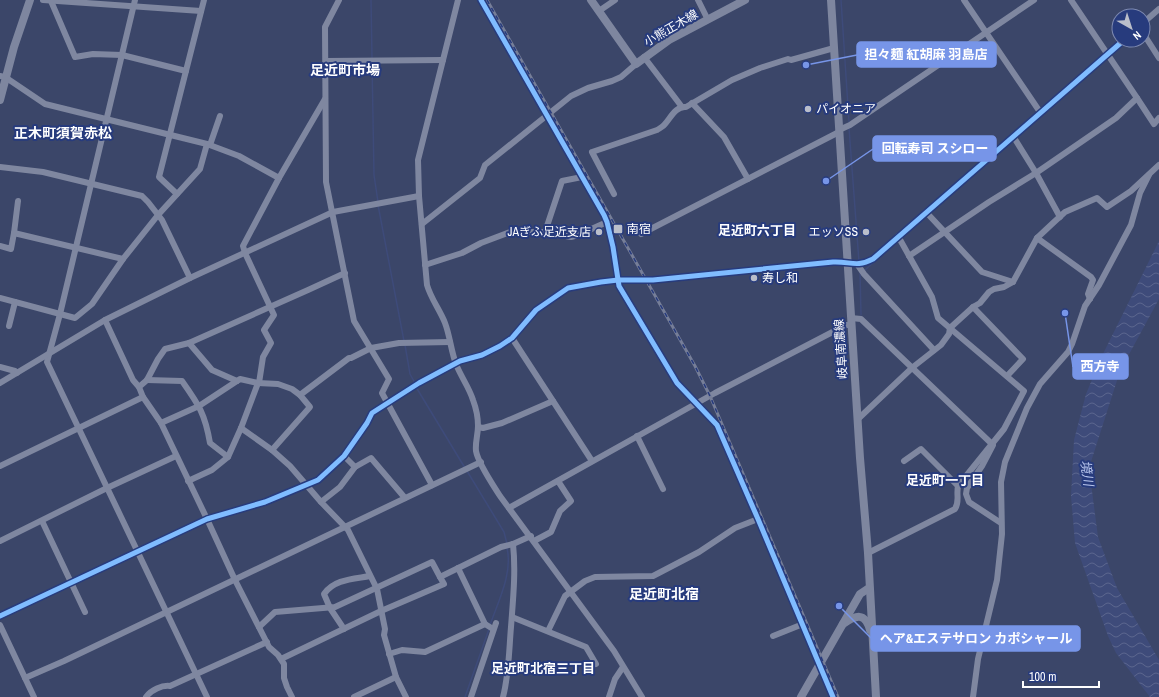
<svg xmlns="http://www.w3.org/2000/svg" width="1159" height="697" font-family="'Archivo Narrow','Noto Sans JP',sans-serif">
<defs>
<pattern id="water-waves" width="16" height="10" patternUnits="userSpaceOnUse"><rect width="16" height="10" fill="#3e4b7a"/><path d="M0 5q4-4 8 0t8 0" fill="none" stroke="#5b668e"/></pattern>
</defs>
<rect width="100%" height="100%" fill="#3b4669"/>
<polygon fill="url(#water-waves)" points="1159,241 1159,299 1120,371 1089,468 1098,537 1117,588 1159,660 1159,697 1150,697 1116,653 1108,636 1075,543 1071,496 1074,440 1086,394 1101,358"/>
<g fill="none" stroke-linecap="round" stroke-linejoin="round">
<g stroke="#3e4b7a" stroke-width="1.5">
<polyline points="371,0 372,58"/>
<polyline points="841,0 849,122"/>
<polyline points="372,62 374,175 378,202"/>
<polyline points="849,128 859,262"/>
<polyline points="378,205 404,341"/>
<polyline points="865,270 875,261"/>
<polyline points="860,272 861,315"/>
<polyline points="405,345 410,374 415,383"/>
<polyline points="416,387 465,468"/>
<polyline points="467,471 504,532 507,544"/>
<path d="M490 625C498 602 513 573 507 548"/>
<polyline points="465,697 489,629"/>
</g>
<g stroke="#7f87a0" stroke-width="6">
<polyline points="43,0 201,11"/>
<polyline points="135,0 60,314 47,362 207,697"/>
<polyline points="339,0 325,27 326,182 354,321 389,379 382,393 432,485"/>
<path d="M458 0 418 160 419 196 427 285C431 299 440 310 445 323 450 336 451 351 456 364 461 377 469 387 473 400 476 408 478 417 478 426 478 435 475 442 476 451 478 463 493 485 500 496L614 651 642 697"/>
<polyline points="481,0 604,215 607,222 613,247 619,286 677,383 717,425 758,519 833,697"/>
<polyline points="698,0 708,20"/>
<polyline points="964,0 1040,112"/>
<polyline points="51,1 75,57 93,54 122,55 186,71"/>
<polyline points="599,11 615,0"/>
<polyline points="1143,23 1159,9"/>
<polyline points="1143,33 1159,58"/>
<polyline points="644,57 682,107"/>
<polyline points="326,61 443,60"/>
<polyline points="0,76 5,77 45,104 207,144 239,156 279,178"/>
<polyline points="1137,98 1154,124 1159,118"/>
<polyline points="692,103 724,137 748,179"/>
<polyline points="839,130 850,125 1034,0"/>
<polyline points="1013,136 1036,173 1060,217"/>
<polyline points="210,145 220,116"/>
<polyline points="0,167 43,172 142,196 148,202 162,220 190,278"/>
<polyline points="177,194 159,177 204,0"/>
<path d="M614 194 592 152 657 130C660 128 663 127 665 124 671 117 676 106 686 107L732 80 760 68 788 59 791 60 834 48"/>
<polyline points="926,212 982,272 1013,282"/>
<polyline points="422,224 480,178 485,165 571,96 588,88 612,81 621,77 636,64"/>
<polyline points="545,232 562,181 582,177"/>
<polyline points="14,233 18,201"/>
<polyline points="641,234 839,132"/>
<polyline points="1037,238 1091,277 1093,280 1088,294 1090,299"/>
<polyline points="0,246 11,249 14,233 123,259"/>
<polyline points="909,256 989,202 1036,173 1116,118 1137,98 1071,0"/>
<polyline points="857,264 864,274 934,350"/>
<polyline points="425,265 462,253 481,243 510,232 544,232 571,237 578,235 607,222"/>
<polyline points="0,298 75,318 92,304 123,259 158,215 200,169 207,144"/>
<polyline points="973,307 1023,359 1007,376"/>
<polyline points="851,318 861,319 993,445 982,466 967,488 966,494 969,502 1001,523"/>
<polyline points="105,320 133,380 139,387"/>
<polyline points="9,326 15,302"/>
<polyline points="512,338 592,461"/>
<polyline points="189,343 212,370 237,381"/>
<polyline points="0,367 15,371 17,373"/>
<path d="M147 380 182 381C199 405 205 414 210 443L228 457"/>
<polyline points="0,383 105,320 190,278 333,212 419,196"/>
<polyline points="259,383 263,357 271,343 264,330 274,315 245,253 243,246 279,178 325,99"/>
<polyline points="858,419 913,367 941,345 949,334 950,328 973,307 980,303 989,292 994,289 1004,287 1013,282 1037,238 1053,223 1065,212 1097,198 1107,207 1131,191 1159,165"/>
<polyline points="161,423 199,406 240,379 258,383 278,384 292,389 300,395"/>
<polyline points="478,427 483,428 502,423 553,401"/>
<polyline points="241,428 272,450 290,466 321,502 348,530 377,589 385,629 384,635 396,677 406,697"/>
<polyline points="637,436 663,489"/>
<polyline points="272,450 310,407 300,395 349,358 351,358 371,348 399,343 450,342"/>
<polyline points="344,456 355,467"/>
<polyline points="904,461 921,449 958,486"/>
<polyline points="0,466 143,397"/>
<polyline points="188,481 212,470 228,457 241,428 258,383"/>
<polyline points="321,502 340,487 355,467 371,458 405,498"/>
<polyline points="509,508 715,393 846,325 852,325"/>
<polyline points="42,521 85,612"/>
<polyline points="0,541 107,488 176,456"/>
<polyline points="534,541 551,532 560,511 571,501 558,481"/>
<path d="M868 553 955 509C960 501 956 495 958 486L1004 429 1024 391 938 318 932 297 898 236"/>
<polyline points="458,568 485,624"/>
<path d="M0 616 207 519 265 502 318 480 344 456 367 423 372 413 419 383 460 361 482 355 500 346 512 338 536 310 568 288 601 282 618 280H653L833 262C850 261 856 268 873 259L1124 40"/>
<polyline points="512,617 586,647 596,664"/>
<polyline points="0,625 34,697"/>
<polyline points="259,627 275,612 335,607 432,562 440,577"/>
<path d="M344 629 330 608 324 594C334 579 354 579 370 576"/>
<polyline points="548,631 565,596 585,581 595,577 653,576 699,552 735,528 758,519"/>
<polyline points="773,636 803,624"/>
<polyline points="389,654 402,650 425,652 485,624 493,629"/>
<polyline points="281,659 381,611 444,584 440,577 501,547 513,544 531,536"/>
<polyline points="25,678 64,661 481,462"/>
<path d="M146 697C151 690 162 685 170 686L267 642"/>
<polyline points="292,697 287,687 284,678 284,664 278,655 269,647 235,580 207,519 161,423 143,397 139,387 147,380 158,359 165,349 189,343 308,290 345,273"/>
<polyline points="354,697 396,677"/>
<polyline points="471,697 496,623"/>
<path d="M503 697C509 674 509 650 511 627 513 600 516 571 513 544"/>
<polyline points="609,697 615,679 623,667"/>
<polyline points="973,697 978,659 997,580 1002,534 1001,482 1005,462 1027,408 1040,384 1068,352 1072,344 1085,306 1099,285 1131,225 1140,193 1149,175"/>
</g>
<g stroke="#7e869f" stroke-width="8">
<polyline points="591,0 636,64 669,40 745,0"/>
<polyline points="831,0 860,458 868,553 876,697"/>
<polyline points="0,100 14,47 30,0"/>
<path d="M843 624C856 615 865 612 870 630"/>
<polyline points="801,697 860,594 869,588"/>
</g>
<defs>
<polyline id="rail" points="487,0 695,366 710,396 838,697"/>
</defs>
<use href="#rail" stroke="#767e98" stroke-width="3"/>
<use href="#rail" stroke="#273b7d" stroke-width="1.5" stroke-dasharray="4.5" stroke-linecap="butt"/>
<defs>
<g id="cycleway">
<polyline points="481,0 604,215 607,222 613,247 619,286 677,383 717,425 758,519 833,697"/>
<path d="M0 616 207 519 265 502 318 480 344 456 367 423 372 413 419 383 460 361 482 355 500 346 512 338 536 310 568 288 601 282 618 280H653L833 262C850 261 856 268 873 259L1124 40"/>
</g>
</defs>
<use href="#cycleway" stroke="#273b7d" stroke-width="8"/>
<use href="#cycleway" stroke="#80bcff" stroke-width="5"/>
</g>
<g fill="#babeca" stroke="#273b7d" stroke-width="1.5">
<circle cx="808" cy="109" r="4"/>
<rect x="613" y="224" width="10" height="10" rx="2"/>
<circle cx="599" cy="232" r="4"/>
<circle cx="866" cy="232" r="4"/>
<circle cx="754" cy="278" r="4"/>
</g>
<g text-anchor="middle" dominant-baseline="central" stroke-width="4" stroke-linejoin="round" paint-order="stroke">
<g font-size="12" fill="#fff" stroke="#273b7d">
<text transform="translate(671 28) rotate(-30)">小熊正木線</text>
<text transform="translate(841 349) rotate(-94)">岐阜南濃線</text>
</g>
<g font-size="12" fill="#fff" stroke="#273b7d" text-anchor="start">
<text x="816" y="109">パイオニア</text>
<text x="627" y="229">南宿</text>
<text x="591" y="232" text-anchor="end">JAぎふ足近支店</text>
<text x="858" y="232" text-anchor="end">エッソSS</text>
<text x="762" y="278">寿し和</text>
</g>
<g font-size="13" font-weight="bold" fill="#fff" stroke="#273b7d">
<text x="757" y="230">足近町六丁目</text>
<text x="945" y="480">足近町一丁目</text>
<text x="543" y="668">足近町北宿三丁目</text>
</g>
<g font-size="13" font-style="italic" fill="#b8c5ec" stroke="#273b7d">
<text transform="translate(1087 473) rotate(82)">境川</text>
</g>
<g font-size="14" font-weight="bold" fill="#fff" stroke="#273b7d">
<text x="345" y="70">足近町市場</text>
<text x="63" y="133">正木町須賀赤松</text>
<text x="664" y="594">足近町北宿</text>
</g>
</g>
<path fill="none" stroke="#7795e8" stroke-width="1.5" d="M806 65L857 55M826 181L873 149M1065 313L1073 367M839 606L871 638"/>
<g fill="#7795e8" stroke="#273b7d" stroke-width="1.5">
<circle cx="806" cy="65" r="4"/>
<circle cx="826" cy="181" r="4"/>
<circle cx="1065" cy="313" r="4"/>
<circle cx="839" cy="606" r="4"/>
</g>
<g fill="#7795e8" stroke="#7795e8" stroke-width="1.5">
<rect x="857" y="42" width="139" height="25" rx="4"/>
<rect x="873" y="136" width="123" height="25" rx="4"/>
<rect x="1073" y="354" width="55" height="25" rx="4"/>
<rect x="871" y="626" width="209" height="25" rx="4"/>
</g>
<g font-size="13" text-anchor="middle" font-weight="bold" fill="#fff">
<text x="926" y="59">担々麺 紅胡麻 羽島店</text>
<text x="935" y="153">回転寿司 スシロー</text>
<text x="1100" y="371">西方寺</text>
<text x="976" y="643">ヘア&amp;エステサロン カポシャール</text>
</g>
<g transform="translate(1131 28) rotate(141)"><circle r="19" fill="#273b7d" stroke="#7d89b1"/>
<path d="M0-3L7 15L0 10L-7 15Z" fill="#babeca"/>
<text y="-6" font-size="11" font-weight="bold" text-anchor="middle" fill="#ffffff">N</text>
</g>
<path d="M1023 681v6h76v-6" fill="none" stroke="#ffffff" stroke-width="2"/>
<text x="1029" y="681" font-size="12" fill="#ffffff" stroke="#273b7d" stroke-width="3" paint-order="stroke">100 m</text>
</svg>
